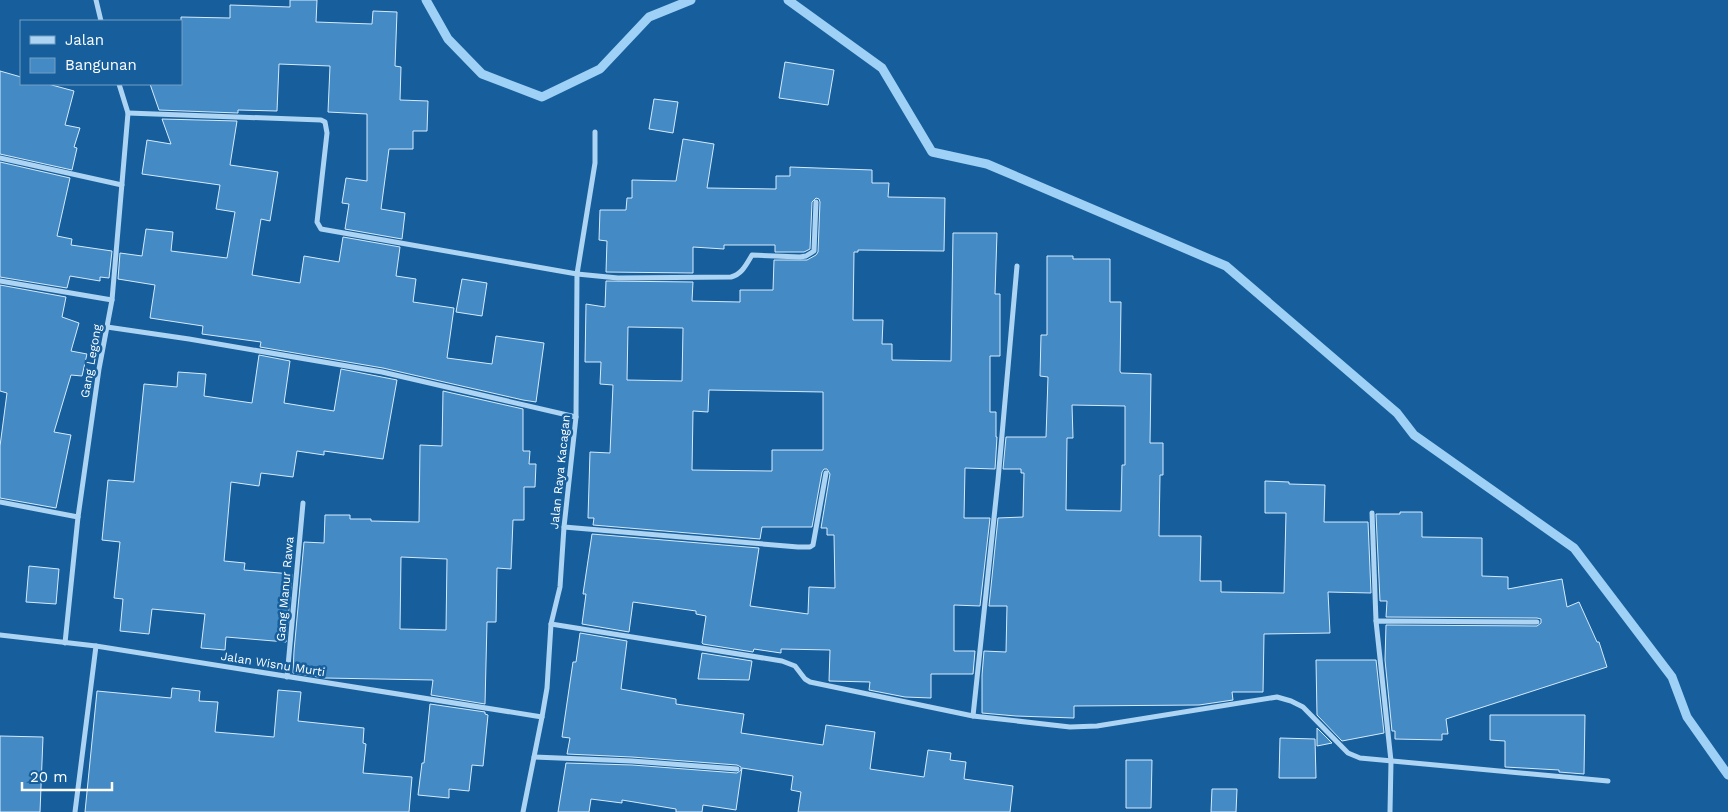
<svg xmlns="http://www.w3.org/2000/svg" width="1728" height="812" font-family="'Work Sans',sans-serif">
<rect width="100%" height="100%" fill="#165f9c"/>
<g fill="none" stroke-linecap="round" stroke-linejoin="round">
<g stroke="#9fd0f5" stroke-width="9">
<polyline points="426,0 448,39 482,74 542,97 600,69 649,17 691,0"/>
<polyline points="788,0 882,68 932,152 987,164 1226,266 1397,413 1414,435 1574,548 1672,677 1687,717 1728,775"/>
</g>
</g>
<g fill="#448ac4" stroke="#d5ebfd" fill-rule="evenodd">
<polygon points="290,0 317,0 316,22 372,24 373,11 397,12 395,66 401,67 400,100 428,101 427,131 413,131 413,149 389,149 381,209 405,213 402,239 345,229 349,204 342,203 346,178 367,181 367,114 328,112 330,66 279,64 277,111 238,110 238,113 159,110 150,84 181,84 181,17 230,18 230,5 290,7"/>
<polygon points="785,62 834,70 828,105 779,98"/>
<polygon points="0,71 21,77 21,84 48,84 74,91 65,125 80,128 74,147 77,148 72,170 0,154"/>
<polygon points="654,99 678,102 673,133 649,129"/>
<polygon points="162,119 237,121 230,165 278,172 270,221 261,219 252,275 300,283 304,256 339,262 343,237 400,247 396,276 416,279 413,302 454,308 447,358 492,364 496,336 544,343 536,402 523,400 383,368 260,347 261,342 202,334 203,326 150,318 155,285 118,279 120,253 142,256 146,229 173,232 171,251 227,258 235,212 216,209 220,185 142,174 147,140 171,144"/>
<path d="M683 139 714 144 707 188 776 189V176H790V167L872 170V183H889L888 197 945 198 944 251 858 250V252H854L853 320H883L882 344H892V360L951 361 953 233H997L995 294H1000V356H990V412H996V437H997L995 469 965 468 964 518H990L980 606 954 605V651H975L973 674H931V698L905 697 869 690 870 682 829 681 830 650 781 649V653L754 649 753 652 703 644 702 643 706 616 696 614V611L633 602 629 632 582 624 586 594H583L592 534 759 548 750 606 808 614 809 587 835 588 834 535H827V528H821L830 474 827 469H824L822 472 812 527H762L760 539 593 525 594 518H588L590 452 610 453 613 385 600 384 601 362H585L586 304 605 307 606 281 693 282 692 301 740 302V290H773L774 260H807L816 255 818 252 820 202 819 199 816 198 812 202 810 249 804 252H775V245H724V249L693 247V273L606 272 607 241 599 240 600 210H626L627 198H632V180L676 181ZM628 327 683 328 682 381 627 380ZM709 390 823 392V450H772V471L692 470 693 411 708 412Z"/>
<polygon points="0,162 70,178 57,236 72,239 71,245 112,251 109,278 100,277 100,281 70,276 67,288 0,277"/>
<path d="M1047 256H1073V259H1110V302H1121L1120 371 1121 373 1151 374 1150 443H1163V475H1160L1159 536H1201L1200 581H1221V592L1284 593 1286 513H1265V481L1289 482V484L1325 485 1324 522H1368L1371 593 1328 592 1330 633 1264 634 1263 692H1232L1233 700 1199 705 1074 706V718L1016 716 982 713V675L984 651 1006 652 1007 606H989L998 518 1023 517 1024 473H1021V469H1003L1006 437H1046L1048 377 1040 376 1041 335H1047ZM1072 405 1125 406V465H1122L1121 511 1066 510 1067 438H1073Z"/>
<polygon points="462,279 487,283 482,316 456,312"/>
<polygon points="0,285 66,297 62,317 79,323 71,351 87,354 82,376 71,375 54,432 71,435 56,508 0,498 0,446 7,393 0,391"/>
<polygon points="259,355 290,361 284,403 334,411 341,369 397,380 383,459 324,451 324,455 297,451 293,477 261,473 259,486 231,482 224,561 245,563 244,570 292,574 286,642 226,637 225,650 201,648 205,614 152,609 149,634 120,631 123,599 114,598 120,542 102,540 108,480 134,482 144,384 177,387 178,372 206,374 204,396 252,403"/>
<path d="M443 391 523 409V451H530L529 464H536L535 487H524V520H513L511 569 497 568 496 622H487L485 704 431 695 433 680 325 678 293 673 294 651 304 542 324 543 325 515H350V519H371V521L419 522 420 445 442 446ZM401 557 447 559 446 630 400 629Z"/>
<polygon points="1400,512 1422,512 1422,537 1482,538 1482,576 1508,577 1508,589 1562,579 1567,607 1579,602 1597,642 1599,642 1607,667 1446,719 1448,734 1442,734 1442,740 1395,739 1395,731 1392,731 1385,660 1386,625 1537,626 1541,623 1541,619 1537,618 1386,617 1387,601 1380,601 1376,514 1400,514"/>
<polygon points="29,566 59,569 56,604 26,602"/>
<polygon points="580,633 627,641 621,689 676,699 676,704 744,714 741,733 823,745 826,725 875,732 870,769 924,777 928,750 951,753 950,760 966,762 964,779 1013,786 1010,812 798,812 801,792 791,790 793,776 742,768 736,810 703,805 702,812 676,812 676,809 622,800 622,803 591,799 589,812 558,812 566,763 632,765 737,773 741,770 741,767 737,765 632,757 567,754 570,738 562,737 573,662 576,662"/>
<polygon points="702,653 752,661 749,680 698,679"/>
<polygon points="1316,660 1376,660 1384,733 1342,741 1317,715"/>
<polygon points="172,688 200,691 199,701 218,702 215,732 274,737 278,690 301,692 298,721 364,728 363,743 366,744 363,773 412,777 409,812 85,812 97,691 171,698"/>
<polygon points="430,704 485,712 485,714 488,715 483,766 472,765 469,791 449,789 449,798 418,795 422,763 424,763"/>
<polygon points="1490,715 1585,715 1584,774 1559,772 1559,770 1505,767 1505,741 1490,740"/>
<polygon points="1317,728 1332,743 1317,746"/>
<polygon points="0,736 43,737 40,812 0,812"/>
<polygon points="1280,738 1315,739 1316,778 1279,778"/>
<polygon points="1126,760 1152,760 1151,808 1126,808"/>
<polygon points="1212,789 1237,789 1236,812 1211,812"/>
</g>
<g fill="none" stroke-linecap="round" stroke-linejoin="round">
<g stroke="#add4f2" stroke-width="5">
<polyline points="96,0 101,21"/>
<path d="M128 113 321 120 325 122 327 133 317 222 321 229 577 274 618 278 731 277C742 274 746 265 752 255L800 257 806 256 814 251 816 202"/>
<polyline points="0,158 122,185"/>
<polyline points="0,281 112,300"/>
<polyline points="107,327 189,339 382,372 576,417"/>
<polyline points="0,502 78,517"/>
<polyline points="1372,513 1376,621"/>
<polyline points="564,527 798,547 810,547 813,545 826,473"/>
<polyline points="551,624 782,661 795,666 805,679 810,682 973,716 1070,727 1097,726 1277,697 1291,701 1303,707 1348,753 1360,758 1608,781"/>
<polyline points="0,635 96,646 542,717"/>
<polyline points="65,643 78,517 99,369 112,300 128,113 119,84"/>
<polyline points="287,677 303,503"/>
<polyline points="973,716 998,480 1017,266"/>
<polyline points="534,757 632,761 737,769"/>
<polyline points="75,812 96,646"/>
<polyline points="523,812 542,717 547,688 551,624 560,587 564,527 576,417 577,274 595,163 595,132"/>
<polyline points="1390,812 1391,761 1376,621 1537,622"/>
</g>
</g>
<g text-anchor="middle" dominant-baseline="central" stroke-width="5" stroke-linejoin="round" paint-order="stroke">
<g font-size="12" fill="#fff" stroke="#165f9c">
<text transform="translate(91 361) rotate(-80)">Gang Legong</text>
<text transform="translate(560 472) rotate(-84)">Jalan Raya Kacagan</text>
<text transform="translate(285 589) rotate(-85)">Gang Manur Rawa</text>
<text transform="translate(273 664) rotate(9)">Jalan Wisnu Murti</text>
</g>
</g>
<rect x="20" y="20" width="162" height="65" fill="#165f9c" stroke="#739fc4"/>
<rect x="30" y="36" width="25" height="8" fill="#add4f2" stroke="#739fc4"/>
<text x="65" y="45" font-size="15" fill="#ffffff">Jalan</text>
<rect x="30" y="58" width="25" height="15" fill="#448ac4" stroke="#739fc4"/>
<text x="65" y="70" font-size="15" fill="#ffffff">Bangunan</text>
<path d="M22 782v8h90v-8" fill="none" stroke="#ffffff" stroke-width="2.5"/>
<text x="30" y="782" font-size="15" fill="#ffffff" stroke="#165f9c" stroke-width="4" paint-order="stroke">20 m</text>
</svg>
